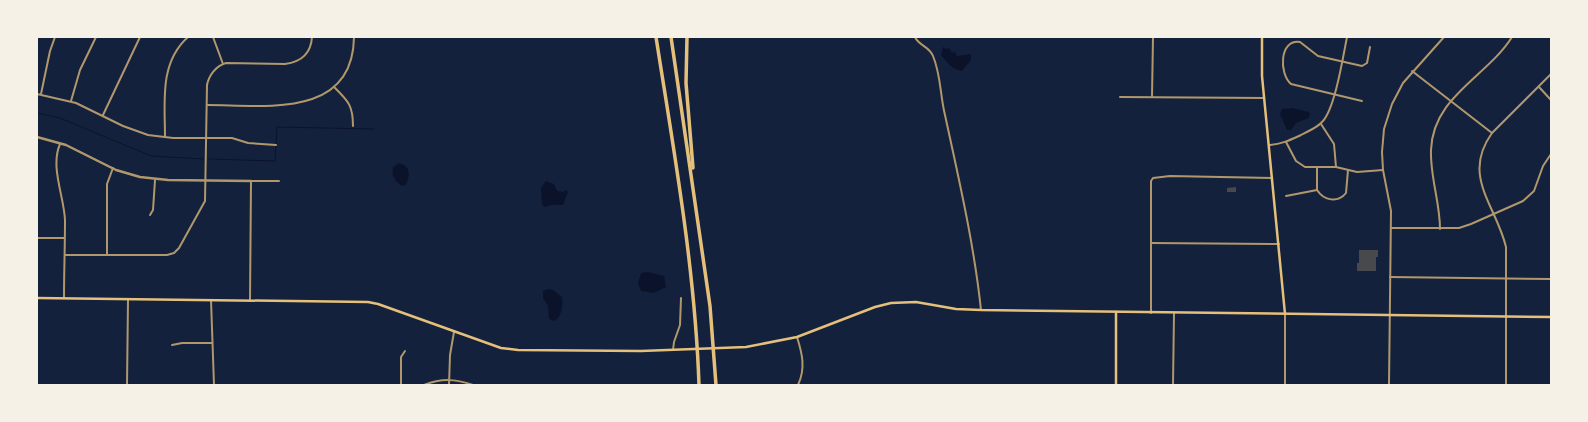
<svg xmlns="http://www.w3.org/2000/svg" width="1588" height="422" font-family="Helvetica,sans-serif">
<rect width="100%" height="100%" fill="#14213d"/>
<g fill="#0b132b">
<path d="M943 47 946 49 949 48 952 53 954 51 957 56 971 54V60L962 71C952 70 947 62 941 55Z"/>
<polygon points="1292,108 1309,112 1310,115 1309,118 1296,123 1291,130 1287,130 1280,114 1282,109"/>
<path d="M399 163C411 166 410 175 406 185L402 186C395 181 391 176 393 167Z"/>
<polygon points="546,181 554,184 557,191 563,192 566,190 568,192 563,205 551,205 545,207 542,205 541,188"/>
<polygon points="648,272 664,276 666,287 654,293 641,291 638,283 641,273"/>
<path d="M548 289 553 290 562 297C563 305 562 316 555 321L549 319 548 306 543 298V291Z"/>
</g>
<g fill="none" stroke-linecap="round" stroke-linejoin="round">
<g stroke="#0b132b" stroke-width="1">
<polyline points="37,113 60,118 151,156 204,159"/>
<polyline points="209,159 275,161 277,127 374,129"/>
</g>
</g>
<g fill="#48494c">
<polygon points="1236,187 1236,192 1227,192 1227,188"/>
<polygon points="1359,250 1378,250 1378,257 1376,257 1376,271 1357,271 1357,263 1359,263"/>
</g>
<g fill="none" stroke-linecap="round" stroke-linejoin="round">
<g stroke="#b1986c" stroke-width="2">
<polyline points="213,37 223,64"/>
<path d="M915 37C919 46 929 46 933 56 941 75 940 95 945 115 959 180 974 244 981 310"/>
<polyline points="1412,71 1492,133"/>
<path d="M334 87C348 101 353 105 353 126"/>
<polyline points="1539,87 1551,100"/>
<polyline points="37,94 76,103 123,126 148,135 173,138 232,138 248,143 276,145"/>
<polyline points="41,94 50,51 55,37"/>
<polyline points="1120,97 1264,98"/>
<polyline points="1152,97 1153,37"/>
<polyline points="71,101 80,70 96,37"/>
<path d="M1362 101 1291 84C1279 74 1279 39 1300 42L1318 56 1362 66 1367 63 1370 47"/>
<path d="M207 105C263 105 353 120 354 37"/>
<polyline points="103,115 140,37"/>
<polyline points="1321,124 1334,144 1336,167"/>
<path d="M165 137C165 102 159 63 188 37"/>
<polyline points="1286,142 1296,161 1305,167 1336,167 1357,172 1383,170"/>
<path d="M60 144C50 167 64 196 65 220 65 246 64 272 64 298"/>
<path d="M1269 145C1282 144 1290 140 1301 135 1308 131 1317 128 1322 122 1335 109 1343 57 1347 37"/>
<path d="M1317 168V190C1324 201 1338 203 1346 193L1348 170"/>
<polyline points="1286,196 1317,190"/>
<polyline points="150,215 153,210 155,180"/>
<polyline points="1391,228 1459,228 1471,224 1523,201 1534,191 1543,166 1551,154"/>
<path d="M1440 229C1440 202 1430 177 1431 150 1433 96 1487 77 1512 37"/>
<polyline points="37,238 64,238"/>
<polyline points="1151,243 1279,244"/>
<path d="M65 255H167L174 253 179 248 205 201 207 85C209 75 216 66 226 63L285 64C301 62 311 53 312 37"/>
<polyline points="107,255 107,184 113,168"/>
<polyline points="1390,277 1551,279"/>
<polyline points="211,300 214,385"/>
<polyline points="250,301 251,181 279,181"/>
<polyline points="1151,313 1151,181 1153,178 1170,176 1272,178"/>
<polyline points="1285,314 1285,385"/>
<path d="M797 337C802 353 806 368 798 385"/>
<polyline points="172,345 182,343 212,343"/>
<polyline points="673,350 674,342 680,325 681,298"/>
<polyline points="127,385 128,300"/>
<polyline points="401,385 401,357 405,351"/>
<path d="M424 385C442 378 455 379 473 385"/>
<polyline points="449,385 450,355 454,332"/>
<polyline points="1173,385 1174,313"/>
<polyline points="1389,385 1391,211 1383,170 1382,152 1384,129 1392,104 1403,83 1444,37"/>
<path d="M1506 385V247C1496 205 1461 176 1492 133L1551 74"/>
</g>
<polyline stroke="#b1986c" stroke-width="2.5" points="37,137 66,145 116,170 140,177 168,180 251,181"/>
<g stroke="#e5c07b" stroke-width="2.5">
<polyline points="1262,37 1262,76 1285,314"/>
<polyline points="37,298 368,302 378,304 501,348 518,350 641,351 746,347 797,337 875,307 891,303 916,302 956,309 981,310 1551,317"/>
<polyline points="1116,385 1116,312"/>
</g>
<g stroke="#e5c07b" stroke-width="3.5">
<path d="M656 37C674 152 695 268 699 385"/>
<polyline points="671,37 710,306 716,385"/>
<polyline points="687,37 686,83 693,168"/>
</g>
</g>
<rect width="1588" height="422" fill="none" stroke="#f6f1e7" stroke-width="76"/>
</svg>
